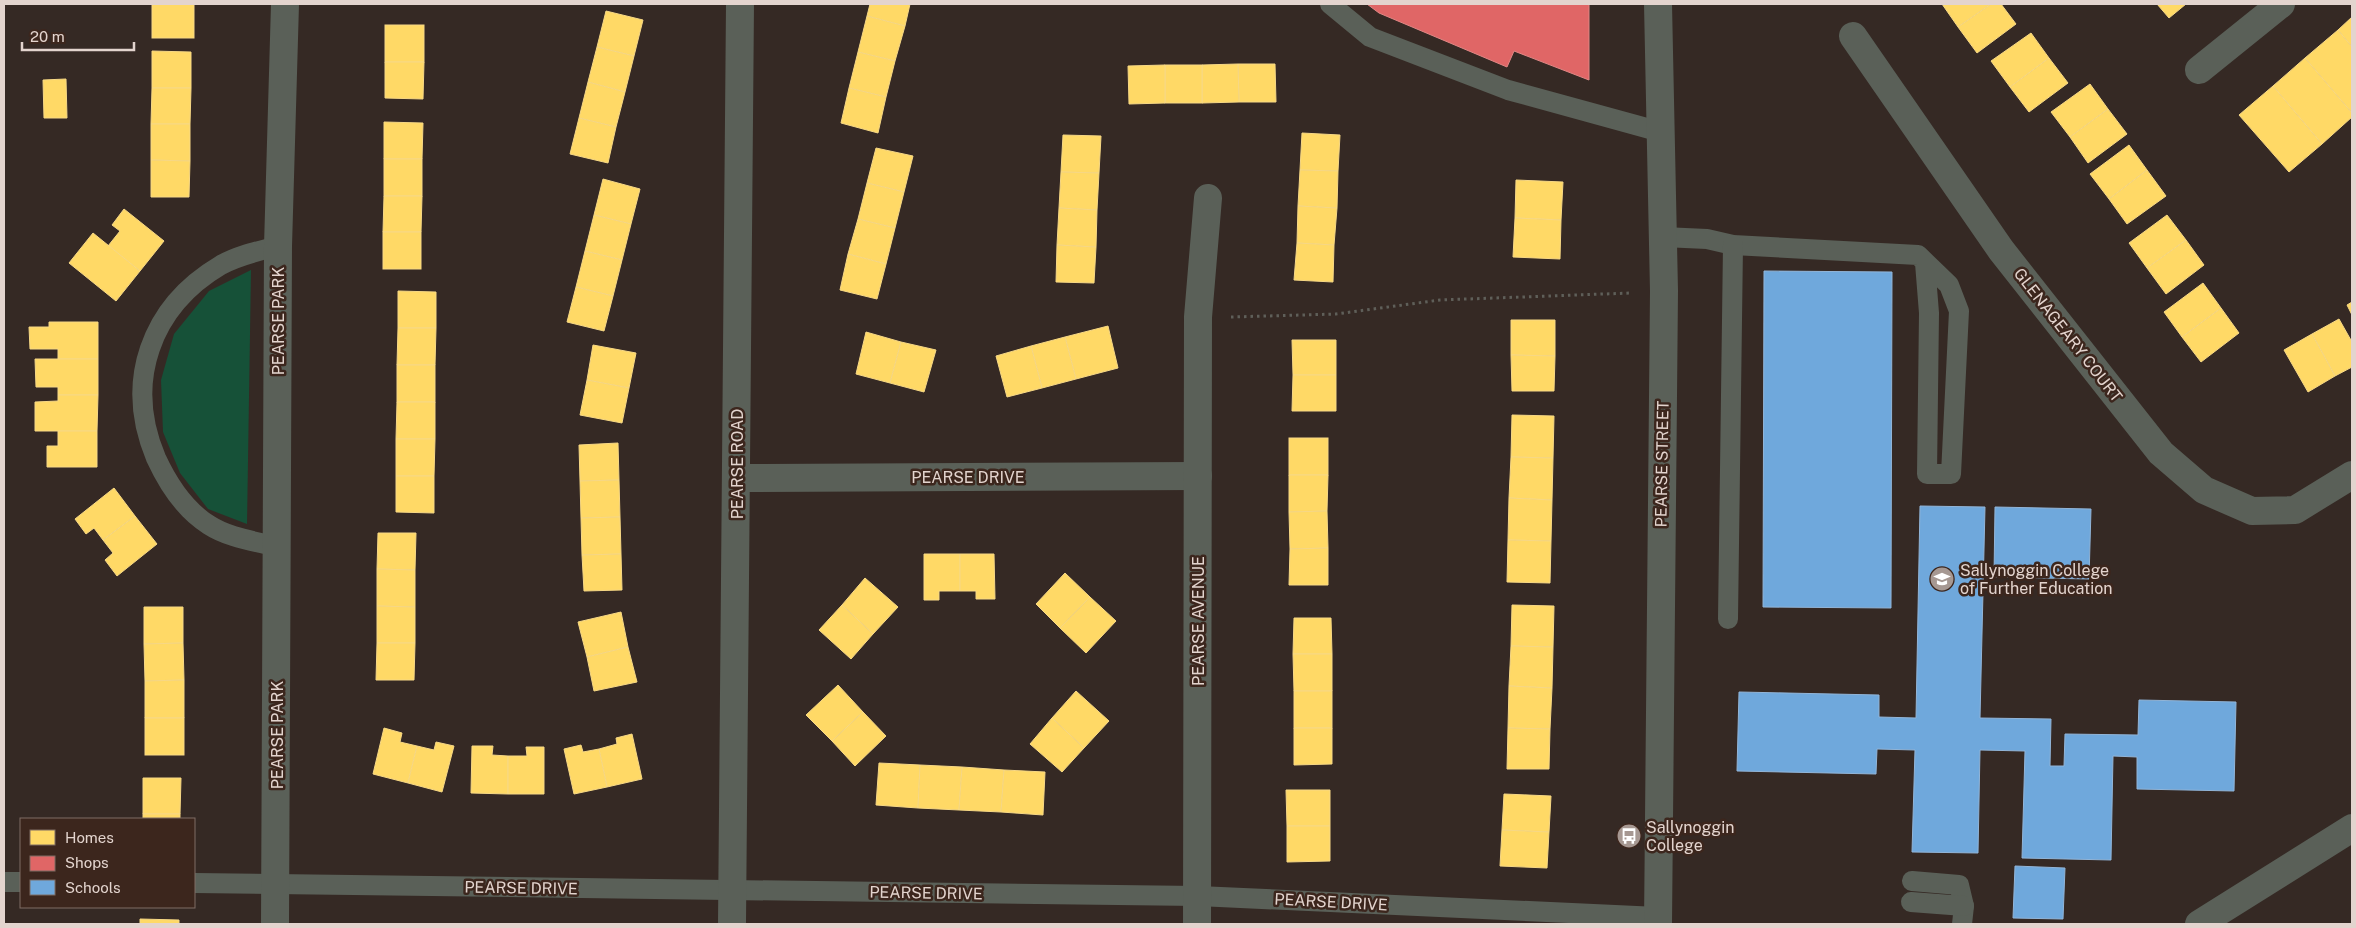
<svg xmlns="http://www.w3.org/2000/svg" width="2356" height="928" font-family="'Public Sans',sans-serif">
<rect width="100%" height="100%" fill="#352924"/>
<polygon fill="#165138" points="251,270 247,524 208,509 180,473 163,432 161,380 174,334 209,291"/>
<g fill="#ffd966" stroke="#f7d885">
<rect x="152" y="4" width="42" height="34"/>
<polygon points="870,4 910,4 905,26 867,16"/>
<polygon points="1942,4 1991,4 1958,27"/>
<polygon points="1991,4 2001,4 2016,24 1977,53 1958,27"/>
<polygon points="2157,4 2186,4 2169,18"/>
<polygon points="606,11 643,20 634,56 597,47"/>
<polygon points="867,16 905,26 895,61 858,52"/>
<polygon points="2352,17 2352,47 2338,30"/>
<rect x="385" y="25" width="39" height="37"/>
<polygon points="2338,30 2352,47 2352,113 2305,58"/>
<polygon points="2031,33 2049,58 2010,87 1991,61"/>
<polygon points="597,47 634,56 625,92 588,82"/>
<polygon points="152,51 191,52 191,88 152,88"/>
<polygon points="858,52 895,61 886,97 849,88"/>
<polygon points="2049,58 2068,83 2029,112 2010,87"/>
<polygon points="2305,58 2352,113 2352,117 2322,144 2273,86"/>
<polygon points="385,62 424,62 423,99 385,98"/>
<polygon points="1238,64 1275,64 1276,102 1239,102"/>
<polygon points="1238,64 1239,102 1202,103 1202,65"/>
<rect x="1165" y="65" width="37" height="38"/>
<polygon points="1165,65 1165,103 1129,104 1128,66"/>
<polygon points="66,79 67,118 44,118 43,80"/>
<polygon points="588,82 625,92 616,127 579,118"/>
<polygon points="2090,84 2108,109 2070,137 2051,112"/>
<polygon points="2273,86 2322,144 2289,172 2239,115"/>
<polygon points="152,88 191,88 190,124 151,124"/>
<polygon points="849,88 886,97 878,133 841,123"/>
<polygon points="2108,109 2127,134 2088,163 2070,137"/>
<polygon points="579,118 616,127 608,163 570,154"/>
<polygon points="384,122 423,123 422,159 384,159"/>
<polygon points="151,124 190,124 190,161 151,160"/>
<polygon points="1302,133 1340,135 1338,171 1300,170"/>
<polygon points="1063,135 1101,136 1099,173 1061,172"/>
<polygon points="2129,145 2147,170 2109,199 2090,174"/>
<polygon points="876,148 913,156 904,192 867,183"/>
<rect x="384" y="159" width="38" height="37"/>
<polygon points="151,160 190,161 189,197 151,197"/>
<polygon points="1300,170 1338,171 1337,208 1298,206"/>
<polygon points="2147,170 2166,196 2127,224 2109,199"/>
<polygon points="1061,172 1099,173 1097,210 1059,208"/>
<polygon points="603,179 640,189 631,224 594,215"/>
<polygon points="1516,180 1563,182 1561,220 1515,218"/>
<polygon points="867,183 904,192 895,228 858,219"/>
<polygon points="384,196 422,196 421,232 383,232"/>
<polygon points="1298,206 1337,208 1334,245 1297,243"/>
<polygon points="1059,208 1097,210 1096,247 1057,245"/>
<polygon points="124,209 164,241 140,271 108,246 120,231 112,225"/>
<polygon points="594,215 631,224 622,260 585,251"/>
<polygon points="2167,215 2186,240 2147,268 2129,243"/>
<polygon points="1515,218 1561,220 1560,259 1513,257"/>
<polygon points="858,219 895,228 886,264 848,254"/>
<rect x="383" y="232" width="38" height="37"/>
<polygon points="93,233 140,271 116,301 69,263"/>
<polygon points="2186,240 2204,265 2166,294 2147,268"/>
<polygon points="1297,243 1334,245 1333,282 1294,280"/>
<polygon points="1057,245 1096,247 1094,283 1056,282"/>
<polygon points="585,251 622,260 613,296 576,287"/>
<polygon points="848,254 886,264 877,299 840,290"/>
<polygon points="2203,283 2221,308 2182,337 2164,312"/>
<polygon points="576,287 613,296 604,331 567,322"/>
<polygon points="398,291 436,292 436,328 398,328"/>
<polygon points="2352,302 2352,315 2347,305"/>
<polygon points="2221,308 2239,333 2201,362 2182,337"/>
<polygon points="2339,319 2352,342 2352,367 2335,376 2312,334"/>
<polygon points="1511,320 1555,320 1555,356 1511,355"/>
<polygon points="49,322 98,322 98,359 58,359 58,349 30,349 29,327 49,327"/>
<polygon points="1108,326 1118,368 1076,379 1065,337"/>
<polygon points="398,328 436,328 435,365 397,365"/>
<polygon points="866,332 901,342 890,383 856,374"/>
<polygon points="2312,334 2335,376 2308,392 2284,350"/>
<polygon points="1065,337 1076,379 1042,388 1031,346"/>
<polygon points="1292,340 1336,340 1336,375 1293,375"/>
<polygon points="901,342 936,350 924,392 890,383"/>
<polygon points="593,345 636,353 629,388 587,380"/>
<polygon points="1031,346 1042,388 1007,397 996,356"/>
<polygon points="1511,355 1555,356 1554,391 1512,391"/>
<polygon points="35,359 98,359 98,395 58,395 58,387 36,387"/>
<rect x="397" y="365" width="38" height="37"/>
<polygon points="1293,375 1336,375 1336,411 1292,411"/>
<polygon points="587,380 629,388 622,423 580,415"/>
<polygon points="58,395 98,395 97,431 35,431 35,402 58,401"/>
<polygon points="397,402 435,402 435,439 396,439"/>
<polygon points="1512,415 1554,416 1553,458 1511,457"/>
<polygon points="58,431 97,431 97,467 47,467 47,446 58,446"/>
<rect x="1289" y="438" width="39" height="37"/>
<polygon points="396,439 435,439 434,476 396,476"/>
<polygon points="618,443 619,480 580,481 579,445"/>
<polygon points="1511,457 1553,458 1552,500 1509,498"/>
<polygon points="1289,475 1328,475 1327,511 1289,512"/>
<polygon points="396,476 434,476 434,513 396,512"/>
<polygon points="619,480 620,517 581,518 580,481"/>
<polygon points="114,488 135,516 103,540 94,528 86,534 75,519"/>
<polygon points="1509,498 1552,500 1551,541 1508,540"/>
<polygon points="1327,511 1328,548 1290,549 1289,512"/>
<polygon points="135,516 157,544 117,576 105,560 113,553 103,540"/>
<polygon points="620,517 621,554 582,555 581,518"/>
<polygon points="378,533 416,533 415,570 377,569"/>
<polygon points="1508,540 1551,541 1550,583 1507,582"/>
<polygon points="1328,548 1328,585 1289,585 1290,549"/>
<polygon points="621,554 622,590 584,591 582,555"/>
<polygon points="924,554 960,554 960,591 939,591 939,600 924,600"/>
<polygon points="960,554 994,554 995,599 976,599 976,591 960,591"/>
<polygon points="377,569 415,570 415,607 377,606"/>
<polygon points="1065,573 1090,597 1060,628 1036,604"/>
<polygon points="865,578 898,607 873,634 842,605"/>
<polygon points="1090,597 1116,621 1086,653 1060,628"/>
<polygon points="842,605 873,634 851,659 819,630"/>
<polygon points="1512,605 1554,606 1553,647 1511,646"/>
<polygon points="377,606 415,607 415,643 377,643"/>
<polygon points="144,607 183,607 183,643 144,644"/>
<polygon points="621,612 628,647 587,657 578,622"/>
<polygon points="1294,618 1331,618 1332,654 1293,654"/>
<polygon points="183,643 184,680 145,681 144,644"/>
<polygon points="377,643 415,643 414,680 376,680"/>
<polygon points="1511,646 1553,647 1552,688 1509,686"/>
<polygon points="628,647 637,682 594,691 587,657"/>
<polygon points="1293,654 1332,654 1332,691 1294,691"/>
<polygon points="184,680 184,718 145,718 145,681"/>
<polygon points="838,685 863,712 832,741 806,715"/>
<polygon points="1509,686 1552,688 1550,729 1508,728"/>
<polygon points="1076,691 1109,721 1084,748 1052,718"/>
<rect x="1294" y="691" width="38" height="37"/>
<polygon points="863,712 886,736 855,766 832,741"/>
<rect x="145" y="718" width="39" height="37"/>
<polygon points="1052,718 1084,748 1062,772 1030,744"/>
<polygon points="384,728 402,733 400,742 417,746 408,783 373,774"/>
<polygon points="1294,728 1332,728 1332,764 1294,765"/>
<polygon points="1508,728 1550,729 1549,769 1507,769"/>
<polygon points="632,734 642,779 607,787 599,749 617,744 616,738"/>
<polygon points="436,742 454,746 442,792 408,783 417,746 434,750"/>
<polygon points="581,745 583,752 599,749 607,787 574,794 564,749"/>
<polygon points="472,746 493,746 492,755 508,756 508,794 471,793"/>
<polygon points="526,747 544,747 544,794 508,794 508,756 527,756"/>
<polygon points="879,763 920,765 918,808 876,805"/>
<polygon points="920,765 962,767 959,810 918,808"/>
<polygon points="962,767 1004,770 1001,812 959,810"/>
<polygon points="1004,770 1045,772 1043,815 1001,812"/>
<polygon points="143,778 181,778 180,814 143,814"/>
<polygon points="1286,790 1330,790 1330,826 1287,826"/>
<polygon points="1504,794 1551,796 1549,832 1502,830"/>
<rect x="143" y="814" width="37" height="5"/>
<polygon points="1287,826 1330,826 1330,861 1287,862"/>
<polygon points="1502,830 1549,832 1547,868 1500,866"/>
<polygon points="140,919 179,920 179,924 140,924"/>
</g>
<polygon fill="#e06666" stroke="#e18785" points="1367,4 1589,4 1589,80 1514,51 1507,67 1379,13"/>
<g fill="#6fa8dc" stroke="#92b5d8">
<polygon points="1764,271 1892,272 1891,608 1763,607"/>
<polygon points="1920,506 1985,507 1980,718 2051,719 2050,766 2064,766 2065,734 2138,735 2139,700 2236,702 2234,791 2137,789 2137,757 2113,756 2111,860 2022,858 2025,751 1980,750 1978,853 1912,852 1915,750 1877,749 1876,774 1737,771 1739,692 1879,695 1879,717 1916,718"/>
<polygon points="1995,507 2091,509 2089,579 1994,577"/>
<polygon points="2015,866 2065,868 2063,919 2013,918"/>
</g>
<g fill="none" stroke-linecap="round" stroke-linejoin="round">
<polyline stroke="#5f5f59" stroke-width="3" stroke-dasharray="2.5 4" stroke-linecap="butt" points="1231,317 1336,314 1440,300 1631,293"/>
<g stroke="#5a6058" stroke-width="20">
<polyline points="1330,4 1370,37 1508,90 1661,132"/>
<polyline points="1663,237 1707,239 1733,245 1918,255 1949,285 1959,311 1951,474 1927,474 1929,313 1925,263"/>
<path d="M278 547C255 541 229 538 209 525 185 510 168 484 156 458 124 382 150 307 221 265 239 255 259 251 278 246"/>
<polyline points="1728,619 1733,245"/>
<polyline points="1912,881 1959,885 1964,906 1962,924"/>
<polyline points="4,882 21,882"/>
<polyline points="194,883 1198,896 1658,917"/>
<polyline points="1911,902 1964,906"/>
</g>
<g stroke="#5a6058" stroke-width="28">
<polyline points="1658,4 1664,291 1658,924"/>
<polyline points="1853,36 2001,250 2161,453 2204,490 2252,511 2295,510 2352,475"/>
<polyline points="2199,70 2281,4"/>
<polyline points="737,478 1198,476"/>
<polyline points="275,924 278,246 285,4"/>
<polyline points="732,924 740,4"/>
<polyline points="1197,924 1198,317 1208,198"/>
<polyline points="2199,924 2352,828"/>
</g>
</g>
<defs>
<symbol id="university-disc" viewBox="-11 -11 22 22"><circle r="9.5" fill="#a69892" stroke="#3c261d"/><path d="M0-5L7-2L0 1L-7-2ZM-4 1L0 2.5L4 1V4Q0 6-4 4Z" fill="#fff"/></symbol>
<symbol id="bus-disc" viewBox="-11 -11 22 22"><circle r="9.5" fill="#a69892" stroke="#3c261d"/><path d="M-5-6H5V4H4V6H2V4H-2V6H-4V4H-5ZM-3.5-4V0h7V-4ZM-3.5 1.2v1.5H-2V1.2ZM2 1.2v1.5H3.5V1.2Z" fill="#fff"/></symbol>
</defs>
<g fill-rule="evenodd">
<use href="#university-disc" x="1928" y="565" width="28" height="28"/>
<use href="#bus-disc" x="1615" y="822" width="28" height="28"/>
</g>
<g text-anchor="middle" dominant-baseline="central" stroke-width="5" stroke-linejoin="round" paint-order="stroke">
<g font-size="16" fill="#e3d4ce" stroke="#3c261d">
<text transform="translate(278 321) rotate(-90)">PEARSE PARK</text>
<text transform="translate(2068 335) rotate(52)">GLENAGEARY COURT</text>
<text transform="translate(737 464) rotate(-90)">PEARSE ROAD</text>
<text transform="translate(1662 464) rotate(-89)">PEARSE STREET</text>
<text x="968" y="477">PEARSE DRIVE</text>
<text transform="translate(1198 621) rotate(-90)">PEARSE AVENUE</text>
<text transform="translate(277 735) rotate(-90)">PEARSE PARK</text>
<text transform="translate(521 888) rotate(1)">PEARSE DRIVE</text>
<text transform="translate(926 893) rotate(1)">PEARSE DRIVE</text>
<text transform="translate(1331 902) rotate(3)">PEARSE DRIVE</text>
</g>
<g font-size="16" fill="#e3d4ce" stroke="#3c261d" text-anchor="start">
<text x="1960" y="570">Sallynoggin College<tspan x="1960" dy="18">of Further Education</tspan></text>
<text x="1646" y="827">Sallynoggin<tspan x="1646" dy="18">College</tspan></text>
</g>
</g>
<rect width="2356" height="928" fill="none" stroke="#e3d4ce" stroke-width="10"/>
<rect x="20" y="818" width="175" height="90" fill="#3c261d" stroke="#7f6c64"/>
<rect x="30" y="830" width="25" height="15" fill="#ffd966" stroke="#7f6c64"/>
<text x="65" y="843" font-size="15" fill="#e3d4ce">Homes</text>
<rect x="30" y="856" width="25" height="15" fill="#e06666" stroke="#7f6c64"/>
<text x="65" y="868" font-size="15" fill="#e3d4ce">Shops</text>
<rect x="30" y="880" width="25" height="15" fill="#6fa8dc" stroke="#7f6c64"/>
<text x="65" y="893" font-size="15" fill="#e3d4ce">Schools</text>
<path d="M22 42v8h112v-8" fill="none" stroke="#e3d4ce" stroke-width="2.5"/>
<text x="30" y="42" font-size="15" fill="#e3d4ce" stroke="#3c261d" stroke-width="4" paint-order="stroke">20 m</text>
</svg>
